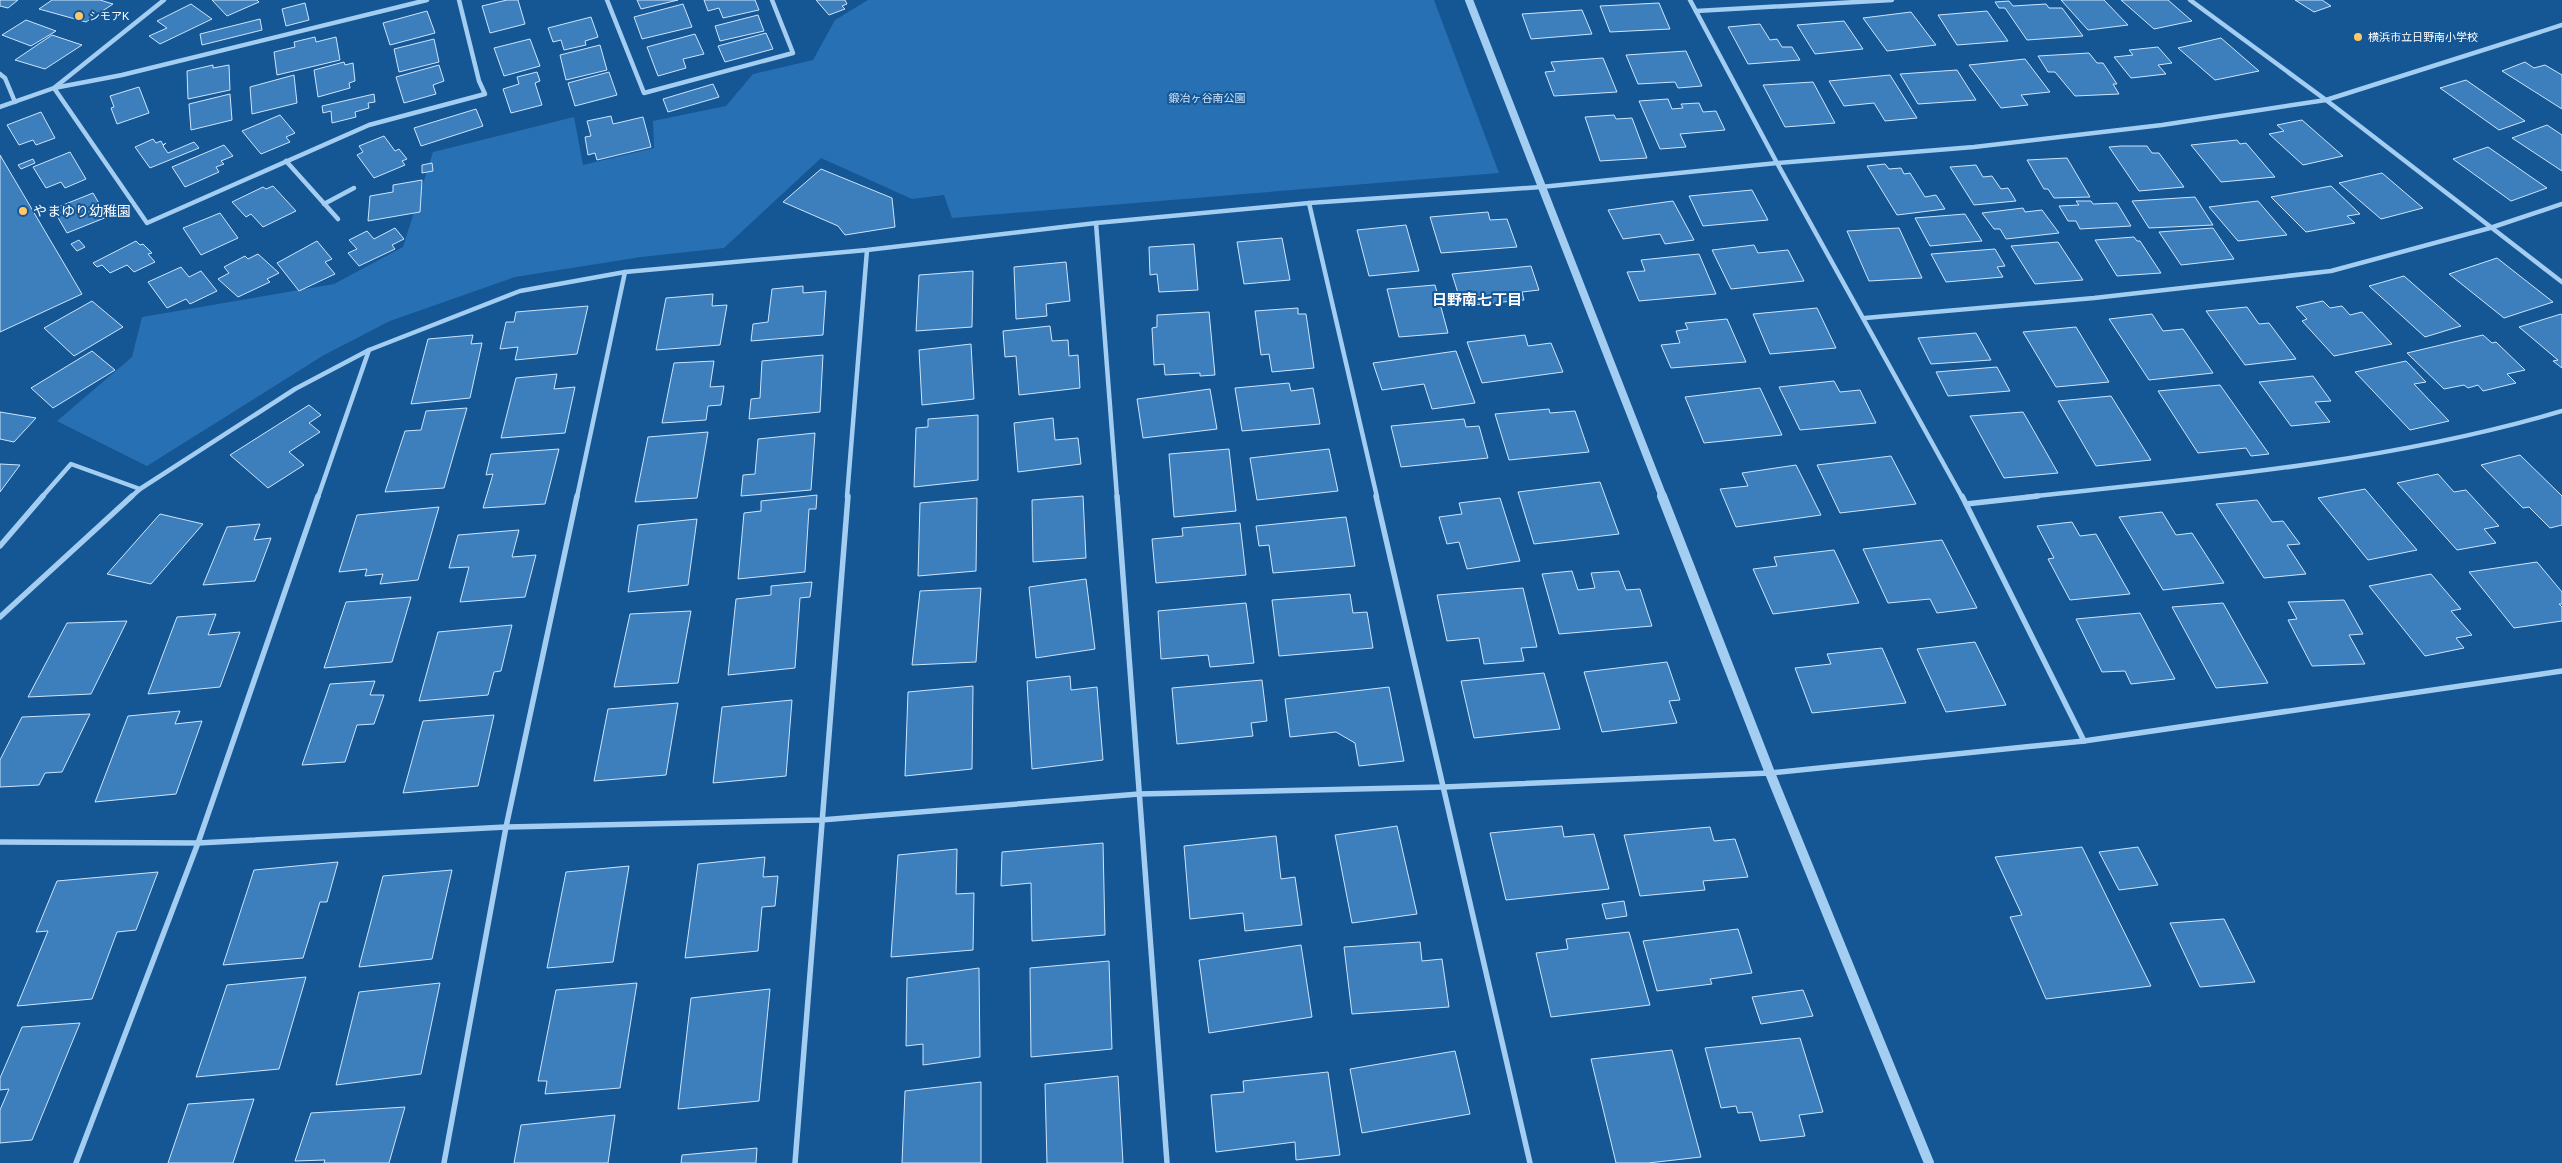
<svg xmlns="http://www.w3.org/2000/svg" width="2562" height="1163" font-family="Helvetica,'Noto Sans JP',sans-serif">
<rect width="100%" height="100%" fill="#155695"/>
<polygon fill="#2870b4" points="868,0 1434,0 1499,173 952,218 944,195 912,199 821,158 724,248 641,257 515,277 390,321 324,355 147,466 57,421 132,357 142,317 334,284 403,247 433,152 574,117 583,165 654,148 653,121 726,106 753,74 813,60 835,20"/>
<g fill="#3d7fbc" stroke="#cce5fc">
<polygon points="0,0 18,0 8,8 0,6"/>
<polygon points="52,0 100,0 113,4 86,22 39,9"/>
<polygon points="212,0 257,0 259,2 227,16"/>
<polygon points="507,0 518,0 525,24 490,33 482,6"/>
<polygon points="637,0 678,0 641,9"/>
<polygon points="704,0 755,0 759,10 723,18 719,8 708,11"/>
<polygon points="816,0 845,0 847,4 842,6 845,9 829,15"/>
<polygon points="2061,0 2104,0 2128,25 2088,30"/>
<polygon points="2121,0 2168,0 2192,21 2154,29"/>
<polygon points="2295,0 2322,0 2331,6 2314,12"/>
<polygon points="2009,1 2013,6 2046,4 2049,8 2062,8 2083,36 2027,40 2005,8 1999,8 1995,2"/>
<polygon points="305,3 309,20 286,26 282,9"/>
<polygon points="1659,3 1670,29 1610,32 1600,6"/>
<polygon points="191,4 212,19 160,44 149,36 167,28 157,21"/>
<polygon points="683,4 692,27 642,39 634,17"/>
<polygon points="1582,10 1592,34 1531,39 1522,14"/>
<polygon points="427,11 435,33 390,45 383,23"/>
<polygon points="1987,11 2008,41 1957,45 1938,15"/>
<polygon points="1911,12 1936,45 1887,51 1863,18"/>
<polygon points="758,15 764,31 720,41 715,26"/>
<polygon points="591,17 598,37 585,41 586,45 564,50 561,40 553,42 548,28"/>
<polygon points="260,19 262,30 202,45 200,34"/>
<polygon points="26,20 56,31 31,46 2,35"/>
<polygon points="1844,21 1863,49 1815,54 1797,25"/>
<polygon points="1760,24 1770,40 1777,39 1782,47 1792,47 1800,60 1748,64 1728,27"/>
<polygon points="766,33 773,49 725,62 718,46"/>
<polygon points="695,34 704,54 683,59 686,68 658,76 647,47"/>
<polygon points="52,35 82,45 45,69 15,60"/>
<polygon points="315,37 316,42 336,37 340,60 277,75 274,52 295,47 294,42"/>
<polygon points="2221,38 2259,71 2215,80 2178,48"/>
<polygon points="434,39 439,62 399,72 394,49"/>
<polygon points="530,39 540,66 504,76 494,48"/>
<polygon points="600,45 607,70 566,80 560,55"/>
<polygon points="2158,47 2172,63 2158,65 2166,74 2131,78 2114,57 2133,55 2129,50"/>
<polygon points="1686,51 1702,86 1678,88 1675,82 1638,84 1626,55"/>
<polygon points="2089,53 2097,63 2103,63 2117,84 2113,84 2119,94 2075,96 2055,72 2048,72 2038,56"/>
<polygon points="1603,58 1617,92 1554,96 1545,72 1555,71 1551,62"/>
<polygon points="2025,59 2050,92 2021,95 2028,105 2001,108 1969,65"/>
<polygon points="344,62 345,65 353,63 355,81 349,83 350,88 318,97 314,70"/>
<polygon points="2525,62 2534,68 2545,65 2562,75 2562,109 2502,71"/>
<polygon points="213,65 213,68 229,65 230,90 188,99 187,71"/>
<polygon points="439,65 444,81 433,85 436,94 404,103 396,77"/>
<polygon points="1957,70 1976,100 1918,104 1900,74"/>
<polygon points="537,72 540,81 535,83 542,105 511,113 503,89 519,84 517,77"/>
<polygon points="609,72 617,95 575,106 568,83"/>
<polygon points="294,75 297,103 252,114 250,87"/>
<polygon points="1890,75 1917,118 1885,121 1874,103 1844,106 1829,81"/>
<polygon points="2466,80 2525,121 2499,130 2440,88"/>
<polygon points="1813,82 1835,123 1785,127 1763,85"/>
<polygon points="713,84 719,97 668,112 663,99"/>
<polygon points="139,87 149,113 117,124 111,108 114,107 110,96"/>
<polygon points="230,94 232,120 191,130 189,104"/>
<polygon points="374,94 375,102 368,103 369,108 355,112 356,117 332,123 331,111 323,113 322,106"/>
<polygon points="1668,99 1672,109 1683,108 1681,104 1699,103 1703,112 1716,111 1725,130 1680,134 1686,147 1660,149 1639,101"/>
<polygon points="476,109 483,126 421,146 414,128"/>
<polygon points="41,112 55,138 36,145 33,140 19,145 7,125"/>
<polygon points="280,115 295,133 286,137 290,142 261,154 242,131"/>
<polygon points="1614,115 1616,119 1632,118 1647,158 1600,161 1585,117"/>
<polygon points="611,116 613,124 643,117 651,147 597,160 595,153 588,155 585,137 591,136 587,121"/>
<polygon points="2302,120 2343,156 2303,165 2269,134 2284,131 2277,125"/>
<polygon points="2547,125 2562,135 2562,171 2512,138"/>
<polygon points="384,136 395,151 399,149 407,159 402,161 405,165 374,178 357,155 363,152 359,146"/>
<polygon points="153,139 156,143 161,141 163,145 166,143 163,146 168,153 194,142 199,148 150,168 135,147"/>
<polygon points="2237,140 2240,144 2246,143 2275,177 2221,182 2191,145"/>
<polygon points="224,145 233,156 221,161 224,164 216,167 219,172 185,187 172,167"/>
<polygon points="2121,146 2147,146 2152,153 2159,153 2184,187 2139,191 2109,147"/>
<polygon points="2488,147 2547,188 2511,201 2453,159"/>
<polygon points="70,152 86,179 65,188 61,182 46,188 33,167"/>
<polygon points="0,155 82,294 0,332"/>
<polygon points="2067,158 2090,197 2054,198 2048,189 2044,189 2027,160"/>
<polygon points="33,159 35,163 21,169 18,165"/>
<polygon points="432,163 433,171 422,173 422,165"/>
<polygon points="1885,164 1889,169 1901,168 1904,174 1910,173 1925,197 1936,195 1945,209 1897,215 1867,166"/>
<polygon points="1976,165 1983,177 1992,176 2001,189 2008,188 2016,201 1974,205 1950,167"/>
<polygon points="821,169 892,198 895,227 845,235 838,226 783,202"/>
<polygon points="2382,173 2423,208 2381,219 2339,183"/>
<polygon points="422,180 420,212 368,221 370,196 393,192 393,185"/>
<polygon points="273,186 296,211 263,227 251,214 246,217 232,202 263,187 266,189"/>
<polygon points="2331,186 2360,214 2347,216 2355,223 2306,232 2271,197"/>
<polygon points="1752,190 1768,220 1703,226 1689,196"/>
<polygon points="93,193 107,217 67,233 53,209"/>
<polygon points="2195,197 2213,225 2149,228 2132,201"/>
<polygon points="1673,201 1694,240 1665,244 1660,234 1623,239 1608,210"/>
<polygon points="2076,201 2091,201 2093,204 2117,203 2131,226 2080,229 2076,221 2068,221 2059,206 2079,205"/>
<polygon points="2258,201 2287,235 2238,241 2209,207"/>
<polygon points="2023,208 2025,212 2042,210 2059,233 2006,239 2000,229 1994,229 1982,213"/>
<polygon points="1488,212 1490,220 1507,219 1517,247 1441,253 1430,217"/>
<polygon points="220,213 238,238 201,255 183,228"/>
<polygon points="1965,214 1982,241 1930,246 1915,218"/>
<polygon points="1406,225 1419,271 1369,276 1357,230"/>
<polygon points="395,228 404,239 392,245 395,249 359,266 348,253 357,249 349,240 367,231 374,239"/>
<polygon points="1899,228 1922,278 1869,281 1847,231"/>
<polygon points="2213,228 2234,259 2181,265 2159,232"/>
<polygon points="2134,237 2137,241 2140,241 2161,273 2117,276 2095,240"/>
<polygon points="1282,238 1290,280 1244,284 1237,242"/>
<polygon points="79,240 85,247 77,251 71,244"/>
<polygon points="136,241 140,245 143,244 152,253 148,254 155,262 134,272 127,265 110,273 102,265 97,267 93,263"/>
<polygon points="317,241 332,259 325,262 335,274 299,291 277,263"/>
<polygon points="2058,242 2083,280 2035,284 2011,246"/>
<polygon points="1194,244 1198,290 1159,292 1157,274 1150,275 1149,247"/>
<polygon points="1754,245 1758,253 1788,250 1804,281 1731,289 1712,250"/>
<polygon points="1995,249 2005,266 1997,267 2003,277 1946,282 1931,254"/>
<polygon points="258,254 279,273 267,279 270,282 238,297 218,279 229,273 224,267 245,256 248,259"/>
<polygon points="1699,254 1716,294 1639,301 1627,272 1645,271 1641,260"/>
<polygon points="2497,258 2553,302 2504,318 2449,274"/>
<polygon points="1066,262 1070,301 1046,304 1047,316 1016,319 1014,267"/>
<polygon points="1531,266 1539,290 1522,292 1524,300 1462,306 1452,274"/>
<polygon points="181,267 189,277 201,271 217,291 190,304 186,299 167,308 148,282"/>
<polygon points="973,271 972,327 916,331 919,275"/>
<polygon points="2404,276 2461,326 2425,337 2369,286"/>
<polygon points="1435,285 1448,333 1399,337 1387,289"/>
<polygon points="803,286 803,293 826,291 823,335 751,341 753,324 768,322 772,289"/>
<polygon points="713,294 712,306 727,305 720,345 656,350 666,298"/>
<polygon points="92,301 123,327 74,356 44,328"/>
<polygon points="2323,301 2330,308 2342,306 2350,315 2362,312 2392,344 2334,356 2302,321 2307,319 2296,307"/>
<polygon points="588,306 577,354 515,360 518,347 500,349 506,322 514,322 516,312"/>
<polygon points="2247,307 2259,324 2269,323 2296,359 2245,365 2206,311"/>
<polygon points="1298,308 1298,314 1306,314 1314,368 1272,372 1269,354 1261,355 1255,311"/>
<polygon points="1817,308 1836,348 1770,354 1753,314"/>
<polygon points="1209,312 1215,375 1200,376 1200,373 1165,375 1164,364 1154,365 1152,328 1157,327 1157,315"/>
<polygon points="2152,314 2163,331 2183,329 2213,373 2149,380 2109,319"/>
<polygon points="2561,314 2562,315 2562,368 2553,361 2558,360 2519,327"/>
<polygon points="1727,319 1746,362 1671,368 1661,345 1680,343 1676,331 1688,329 1685,323"/>
<polygon points="1050,326 1052,341 1068,340 1069,356 1078,355 1080,388 1019,395 1016,356 1005,357 1003,331"/>
<polygon points="2076,327 2109,382 2056,387 2023,332"/>
<polygon points="1976,333 1991,360 1931,364 1918,338"/>
<polygon points="473,335 471,344 482,343 470,398 411,404 428,339"/>
<polygon points="1525,335 1528,346 1551,343 1563,372 1482,383 1467,342"/>
<polygon points="2483,335 2492,343 2496,342 2525,370 2507,374 2516,383 2483,391 2478,385 2468,388 2464,385 2444,389 2407,353"/>
<polygon points="971,344 974,399 922,405 919,350"/>
<polygon points="92,351 115,370 53,408 31,388"/>
<polygon points="1456,351 1475,403 1432,409 1424,384 1382,390 1373,363"/>
<polygon points="823,355 820,412 749,419 751,399 760,398 762,361"/>
<polygon points="714,361 710,387 724,386 721,405 708,406 706,420 662,423 674,363"/>
<polygon points="2406,361 2426,382 2414,384 2449,421 2410,430 2355,372"/>
<polygon points="1997,367 2010,391 1948,396 1936,372"/>
<polygon points="557,374 554,389 575,387 565,433 501,438 516,378"/>
<polygon points="2313,376 2331,401 2315,402 2330,422 2291,426 2259,382"/>
<polygon points="1834,381 1840,392 1860,390 1876,423 1800,430 1779,387"/>
<polygon points="1289,383 1291,391 1313,388 1320,424 1242,431 1235,388"/>
<polygon points="2220,385 2269,454 2251,456 2246,448 2198,453 2158,391"/>
<polygon points="1760,388 1782,435 1704,443 1685,397"/>
<polygon points="1210,389 1217,429 1143,438 1137,399"/>
<polygon points="2111,396 2151,460 2096,466 2058,401"/>
<polygon points="309,405 321,415 309,423 320,432 289,452 304,465 268,488 230,455"/>
<polygon points="467,408 444,488 385,492 405,431 421,430 426,411"/>
<polygon points="1549,409 1550,413 1575,411 1589,452 1509,460 1495,414"/>
<polygon points="0,412 36,418 14,442 0,439"/>
<polygon points="2023,412 2058,473 2004,478 1970,416"/>
<polygon points="978,415 978,480 914,487 916,428 928,427 928,419"/>
<polygon points="1053,418 1055,440 1078,438 1081,464 1018,472 1014,423"/>
<polygon points="1464,419 1466,427 1479,426 1488,458 1401,467 1391,426"/>
<polygon points="708,432 697,498 635,502 648,437"/>
<polygon points="815,433 811,490 741,496 743,475 755,474 758,439"/>
<polygon points="559,449 545,504 483,508 493,474 486,475 491,454"/>
<polygon points="1229,449 1236,511 1174,517 1169,454"/>
<polygon points="1329,449 1338,491 1257,500 1250,458"/>
<polygon points="2520,455 2562,496 2562,525 2550,528 2529,507 2523,508 2481,465"/>
<polygon points="1891,456 1916,504 1840,513 1817,465"/>
<polygon points="0,464 20,465 0,492"/>
<polygon points="1796,465 1821,515 1736,527 1720,489 1748,486 1742,473"/>
<polygon points="2438,474 2454,492 2466,490 2499,526 2484,529 2496,543 2457,550 2397,483"/>
<polygon points="1600,482 1619,534 1534,544 1518,492"/>
<polygon points="2365,489 2417,550 2368,560 2318,498"/>
<polygon points="817,495 816,509 809,509 805,572 738,579 744,513 761,511 761,501"/>
<polygon points="1083,496 1086,558 1033,562 1032,500"/>
<polygon points="977,498 976,571 918,576 920,503"/>
<polygon points="1500,498 1520,561 1467,569 1459,542 1447,544 1439,517 1462,514 1459,503"/>
<polygon points="2257,500 2272,522 2283,521 2300,544 2287,545 2306,574 2264,578 2216,504"/>
<polygon points="439,507 418,580 380,584 383,574 365,576 367,569 339,572 357,515"/>
<polygon points="2162,512 2176,535 2192,533 2224,583 2163,590 2119,517"/>
<polygon points="160,514 203,524 151,584 107,574"/>
<polygon points="1346,517 1355,566 1273,573 1269,545 1259,546 1256,526"/>
<polygon points="697,519 688,585 628,592 638,525"/>
<polygon points="2072,522 2080,536 2096,534 2130,594 2070,600 2048,559 2054,558 2037,526"/>
<polygon points="1240,523 1246,575 1156,583 1152,539 1183,536 1182,528"/>
<polygon points="260,524 254,540 271,538 255,581 203,585 227,527"/>
<polygon points="519,530 512,557 536,555 525,597 460,602 469,567 449,568 458,535"/>
<polygon points="1942,540 1977,608 1937,613 1930,599 1888,603 1863,549"/>
<polygon points="1834,550 1859,603 1773,614 1753,569 1777,566 1774,557"/>
<polygon points="2537,562 2562,592 2562,604 2559,604 2562,607 2562,621 2514,628 2469,572"/>
<polygon points="1572,571 1578,590 1595,588 1591,573 1619,571 1626,590 1640,589 1652,626 1559,634 1542,574"/>
<polygon points="2431,574 2461,609 2451,611 2472,635 2456,638 2464,648 2425,656 2369,586"/>
<polygon points="1086,579 1095,649 1036,658 1029,587"/>
<polygon points="812,582 810,597 800,598 795,668 728,675 736,599 771,595 771,586"/>
<polygon points="981,588 976,662 912,665 920,591"/>
<polygon points="1523,588 1537,647 1521,648 1524,661 1484,664 1479,638 1447,641 1437,595"/>
<polygon points="1350,594 1353,613 1367,612 1373,648 1279,656 1272,600"/>
<polygon points="411,597 392,662 324,668 346,602"/>
<polygon points="2344,600 2363,634 2349,635 2365,664 2312,666 2288,620 2297,619 2288,602"/>
<polygon points="1246,603 1254,663 1210,667 1208,655 1161,659 1158,611"/>
<polygon points="2223,603 2268,683 2216,688 2172,607"/>
<polygon points="691,611 678,683 614,687 630,614"/>
<polygon points="2140,613 2175,679 2131,684 2125,671 2102,672 2076,619"/>
<polygon points="216,614 208,635 240,632 220,687 148,694 177,617"/>
<polygon points="127,621 91,694 28,697 67,623"/>
<polygon points="512,625 501,671 494,672 488,695 419,701 438,632"/>
<polygon points="1975,642 2006,705 1946,712 1917,649"/>
<polygon points="1882,648 1906,703 1812,713 1795,668 1831,664 1827,654"/>
<polygon points="1667,662 1680,700 1669,701 1677,723 1602,732 1584,672"/>
<polygon points="1544,673 1560,729 1474,738 1461,681"/>
<polygon points="1070,676 1071,690 1097,687 1103,760 1032,769 1027,681"/>
<polygon points="1262,680 1267,721 1251,723 1253,736 1177,744 1172,688"/>
<polygon points="375,681 370,695 384,695 374,724 357,725 345,762 302,765 330,684"/>
<polygon points="973,686 972,769 905,776 908,692"/>
<polygon points="1389,687 1404,761 1359,766 1355,743 1336,732 1290,737 1285,699"/>
<polygon points="792,700 786,776 713,783 722,707"/>
<polygon points="678,703 666,775 594,781 608,709"/>
<polygon points="180,711 175,724 202,721 176,794 95,802 128,716"/>
<polygon points="90,714 62,772 45,773 39,785 0,787 0,760 22,717"/>
<polygon points="494,715 478,786 403,793 423,721"/>
<polygon points="1397,826 1417,914 1352,923 1335,835"/>
<polygon points="1562,826 1564,837 1594,834 1609,889 1506,900 1490,833"/>
<polygon points="1710,827 1714,841 1735,839 1748,877 1703,881 1705,890 1640,896 1624,835"/>
<polygon points="1276,836 1281,879 1295,877 1302,925 1245,931 1243,913 1190,919 1184,846"/>
<polygon points="1103,843 1105,935 1032,941 1031,883 1001,886 1002,852"/>
<polygon points="2082,847 2151,986 2046,999 2010,917 2022,915 1995,857"/>
<polygon points="2138,847 2158,885 2119,890 2099,852"/>
<polygon points="957,849 956,894 974,893 973,950 891,957 898,855"/>
<polygon points="765,857 763,877 778,876 775,906 762,907 758,951 685,958 698,864"/>
<polygon points="338,862 327,902 320,902 303,958 223,965 254,870"/>
<polygon points="629,866 613,962 547,968 566,872"/>
<polygon points="452,870 432,959 359,967 383,876"/>
<polygon points="158,872 136,930 117,932 92,999 17,1006 48,931 36,932 57,881"/>
<polygon points="1624,901 1627,916 1606,919 1602,904"/>
<polygon points="2224,919 2255,982 2200,987 2170,923"/>
<polygon points="1738,929 1752,973 1710,979 1712,984 1657,991 1643,941"/>
<polygon points="1629,932 1650,1005 1551,1017 1536,953 1568,949 1566,939"/>
<polygon points="1420,942 1422,961 1442,959 1449,1007 1352,1014 1344,947"/>
<polygon points="1301,945 1312,1017 1209,1033 1199,960"/>
<polygon points="1109,961 1112,1049 1031,1057 1030,968"/>
<polygon points="979,968 980,1057 923,1065 923,1044 906,1046 907,978"/>
<polygon points="306,977 279,1069 196,1077 227,985"/>
<polygon points="440,983 421,1074 336,1085 359,992"/>
<polygon points="637,983 620,1088 545,1094 547,1081 538,1081 556,990"/>
<polygon points="770,989 759,1101 678,1109 691,998"/>
<polygon points="1803,990 1813,1016 1761,1024 1752,997"/>
<polygon points="80,1023 32,1140 0,1143 0,1110 9,1089 0,1090 0,1078 22,1027"/>
<polygon points="1800,1038 1823,1112 1799,1115 1805,1136 1760,1141 1752,1112 1738,1113 1736,1106 1721,1108 1705,1048"/>
<polygon points="1672,1050 1701,1157 1648,1163 1616,1163 1591,1059"/>
<polygon points="1455,1051 1470,1114 1362,1133 1350,1069"/>
<polygon points="1328,1072 1340,1155 1296,1160 1295,1142 1216,1152 1211,1095 1244,1092 1243,1081"/>
<polygon points="1118,1076 1123,1163 1047,1163 1045,1084"/>
<polygon points="981,1082 981,1163 902,1163 905,1091"/>
<polygon points="254,1099 233,1163 168,1163 188,1104"/>
<polygon points="405,1107 389,1163 324,1163 325,1160 295,1161 311,1113"/>
<polygon points="615,1115 608,1163 514,1163 521,1125"/>
<polygon points="757,1148 756,1163 681,1163 682,1155"/>
</g>
<g fill="none" stroke-linecap="round" stroke-linejoin="round">
<g stroke="#a4cdf2" stroke-width="4.5">
<polyline points="164,0 54,88 147,223 369,125 485,94 479,81 459,0"/>
<polyline points="607,0 644,93 793,53 772,0"/>
<polyline points="1690,0 1777,163 1962,497"/>
<polyline points="2190,0 2326,100 2562,282"/>
<polyline points="1696,11 1892,0"/>
<polyline points="0,74 5,78 15,102"/>
<polyline points="0,107 54,88 122,75 427,0"/>
<polyline points="286,161 338,219"/>
<polyline points="1309,203 1377,497"/>
<polyline points="324,204 354,188"/>
<polyline points="1096,223 1117,497"/>
<polyline points="1865,318 2094,298 2331,271 2490,228 2562,204"/>
<polyline points="42,497 71,464 140,489"/>
<polyline points="131,497 140,489 295,389 369,350 520,291 625,272 867,250 1096,223 1309,203 1541,187 1777,163 1974,147 2162,125 2326,100 2562,25"/>
<polyline points="318,497 369,350"/>
<polyline points="577,497 625,272"/>
<polyline points="847,497 867,250"/>
<path d="M2026 497C2205 478 2389 462 2562 411"/>
</g>
<g stroke="#a4cdf2" stroke-width="5.5">
<polyline points="1117,496 1167,1163"/>
<polyline points="1376,496 1530,1163"/>
<polyline points="1962,496 2084,741"/>
<polyline points="1966,504 2038,496"/>
<polyline points="0,546 43,496"/>
<polyline points="0,617 132,496"/>
<polyline points="0,842 198,843 506,827 821,820 1139,794 1444,787 1770,773 2084,741 2562,671"/>
<polyline points="76,1163 198,843 318,496"/>
<polyline points="444,1163 506,827 577,496"/>
<polyline points="795,1163 848,496"/>
</g>
<polyline stroke="#a4cdf2" stroke-width="8" points="1469,0 1663,497"/>
<polyline stroke="#a4cdf2" stroke-width="10" points="1662,496 1770,773 1929,1163"/>
</g>
<g fill="#ffc765" stroke="#155695" stroke-width="2">
<circle cx="79" cy="16" r="5"/>
<circle cx="2358" cy="37" r="5"/>
<circle cx="23" cy="211" r="5"/>
</g>
<g text-anchor="middle" dominant-baseline="central" stroke-width="4" stroke-linejoin="round" paint-order="stroke">
<g font-size="11" fill="#fff" stroke="#155695" text-anchor="start">
<text x="89" y="16">シモアK</text>
<text x="2368" y="37">横浜市立日野南小学校</text>
</g>
<g font-size="11" fill="#cce5fc" stroke="#155695">
<text x="1207" y="98">鍛冶ヶ谷南公園</text>
</g>
<g font-size="14" fill="#fff" stroke="#155695" text-anchor="start">
<text x="33" y="211">やまゆり幼稚園</text>
</g>
<g font-size="15" font-weight="bold" fill="#fff" stroke="#155695">
<text x="1477" y="299">日野南七丁目</text>
</g>
</g>
</svg>
